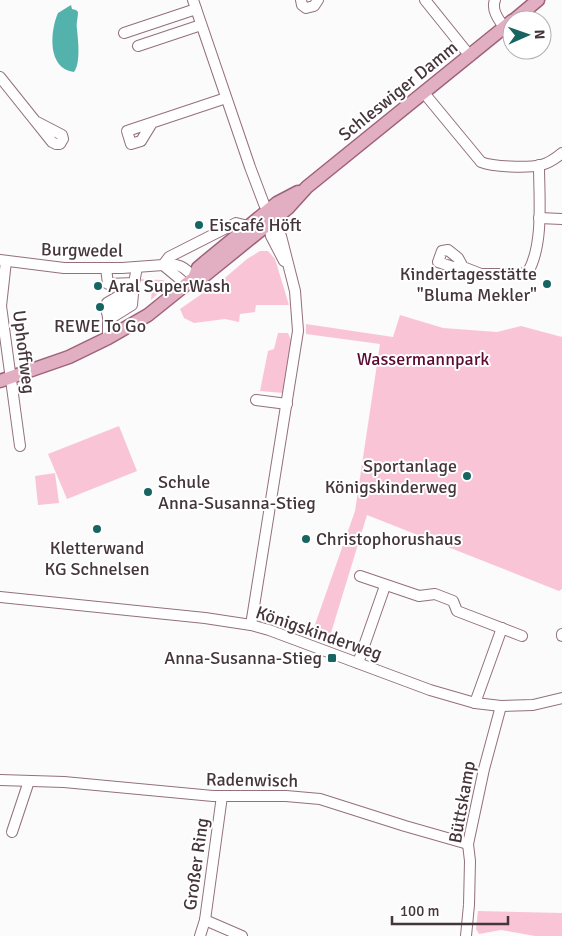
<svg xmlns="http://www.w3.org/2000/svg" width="562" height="936" font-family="Signika,sans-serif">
<rect width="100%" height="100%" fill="#fbfbfb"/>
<g fill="#fac4d7">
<polygon points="260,251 268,251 275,259 289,305 256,305 255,312 240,314 239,322 225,319 194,323 184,318 180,309 226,277 247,259"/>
<polygon points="138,279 162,280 165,281 166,286 151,300 152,286 144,286 144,281 138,281"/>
<polygon points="400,315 443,328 497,332 521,326 562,337 562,589 559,591 367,515 330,636 312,633 355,511 380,344 306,334 306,324 393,337"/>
<polygon points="278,333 288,333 291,340 283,393 260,391 268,351 274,349"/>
<polygon points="119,426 137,471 67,499 48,454"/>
<polygon points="55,473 59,503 38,505 35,476"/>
<polygon points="478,911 562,913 562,936 535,936 501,930 479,934 476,929"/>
</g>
<path fill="#54b2ad" d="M71 5 72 9 76 10 78 12C78 18 76 23 77 29 78 40 81 63 74 72 47 69 50 31 58 13Z"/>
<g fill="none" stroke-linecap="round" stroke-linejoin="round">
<defs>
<g id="minor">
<polyline points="193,0 250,167 264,204 281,236 295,291 298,331 251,625"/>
<polyline points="301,0 302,5 306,8 314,6 318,0"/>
<polyline points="425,0 470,56"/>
<path d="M495 0C491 10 499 20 504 27"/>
<polyline points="124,33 196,9"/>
<polyline points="138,46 201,25"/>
<polyline points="0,77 52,142 56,144 60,144 63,139 62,135 37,122"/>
<path d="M424 93 481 162C492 167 528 168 541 165 549 163 556 158 562 153"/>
<polyline points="152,123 141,141 131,144 127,131 226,98"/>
<polyline points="268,217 271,236 284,261"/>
<polyline points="539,218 562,219"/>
<path d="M0 260 64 268H122L163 265C177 262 185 267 194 278"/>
<polyline points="6,261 1,306 20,446"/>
<polyline points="163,265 169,257 236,223 248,226"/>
<polyline points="163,265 186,284"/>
<path d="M463 267 456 268 438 262 442 251 448 250 458 258 463 267 481 274H520L528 272C544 244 539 197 539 165"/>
<polyline points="106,268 108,284 134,283 137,267"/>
<polyline points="107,312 107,303 134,287"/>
<polyline points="108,317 107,312 132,297"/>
<polyline points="108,338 108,320 132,305 134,283"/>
<polyline points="256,400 287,404"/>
<polyline points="360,576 419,596 435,594 453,601 457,611 522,636"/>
<polyline points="0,597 205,618 251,625 269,630 430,690 475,703 501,706 533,705 562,698"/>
<polyline points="562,634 562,636"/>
<polyline points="358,663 385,586"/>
<polyline points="475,703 502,628"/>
<polyline points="0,780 64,782 213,796 286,796 320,799 405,826 468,844"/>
<polyline points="12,832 29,781"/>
<polyline points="205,920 242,936"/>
<polyline points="200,936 205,920 222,796"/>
<polyline points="466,936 469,905 470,861 468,844 484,769 501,706"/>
</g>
<g id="major">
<polyline points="514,20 538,0"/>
<polyline points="194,278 198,268 205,262 277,203 298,192"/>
<polyline points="0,381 69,357 108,338 148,315 194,278 204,276 288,208 307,187 512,21"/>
</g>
</defs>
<use href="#minor" stroke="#93707c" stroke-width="12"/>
<use href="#major" stroke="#9e6279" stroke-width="15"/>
<use href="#minor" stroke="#fff" stroke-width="10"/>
<use href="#major" stroke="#e2afc2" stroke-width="12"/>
</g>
<g fill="#176562" stroke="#fff" stroke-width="2">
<circle cx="199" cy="225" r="5"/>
<circle cx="547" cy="284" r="5"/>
<circle cx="98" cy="286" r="5"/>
<circle cx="100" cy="307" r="5"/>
<circle cx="467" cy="476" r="5"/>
<circle cx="148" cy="492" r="5"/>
<circle cx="97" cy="529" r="5"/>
<circle cx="306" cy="539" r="5"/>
<rect x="327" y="653" width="10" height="10" rx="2.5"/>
</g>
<g text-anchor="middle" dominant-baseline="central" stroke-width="4" stroke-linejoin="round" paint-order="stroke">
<g font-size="18" fill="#45363b" stroke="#fff">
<text transform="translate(398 91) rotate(-39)">Schleswiger Damm</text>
<text transform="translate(82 250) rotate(1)">Burgwedel</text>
<text transform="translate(24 352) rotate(83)">Uphoffweg</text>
<text transform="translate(319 633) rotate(19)">Königskinderweg</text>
<text transform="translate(252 780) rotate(1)">Radenwisch</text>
<text transform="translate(462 802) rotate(-80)">Büttskamp</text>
<text transform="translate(196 864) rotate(-82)">Großer Ring</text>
</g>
<g font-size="18" fill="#45363b" stroke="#fff" text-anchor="start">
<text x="209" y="225">Eiscafé Höft</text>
<text x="537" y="274" text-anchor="end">Kindertagesstätte<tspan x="537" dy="21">"Bluma Mekler"</tspan></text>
<text x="108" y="286">Aral SuperWash</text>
<text x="100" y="326" text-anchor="middle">REWE To Go</text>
<text x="457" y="466" text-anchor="end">Sportanlage<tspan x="457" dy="21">Königskinderweg</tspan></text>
<text x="158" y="482">Schule<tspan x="158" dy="21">Anna-Susanna-Stieg</tspan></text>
<text x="316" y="539">Christophorushaus</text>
<text x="97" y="548" text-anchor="middle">Kletterwand<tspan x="97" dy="21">KG Schnelsen</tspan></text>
<text x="322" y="658" text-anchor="end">Anna-Susanna-Stieg</text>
</g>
<g font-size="18" fill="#5c0934" stroke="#fff">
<text x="423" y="359">Wassermannpark</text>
</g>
</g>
<g transform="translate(527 35) rotate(88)"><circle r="24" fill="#ffffff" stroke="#b5afb1"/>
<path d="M0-4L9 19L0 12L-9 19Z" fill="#176562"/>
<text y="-8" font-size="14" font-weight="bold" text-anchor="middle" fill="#45363b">N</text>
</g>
<path d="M392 916v8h116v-8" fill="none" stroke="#45363b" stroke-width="2.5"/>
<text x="400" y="916" font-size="15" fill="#45363b" stroke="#ffffff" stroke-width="4" paint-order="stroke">100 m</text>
</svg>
